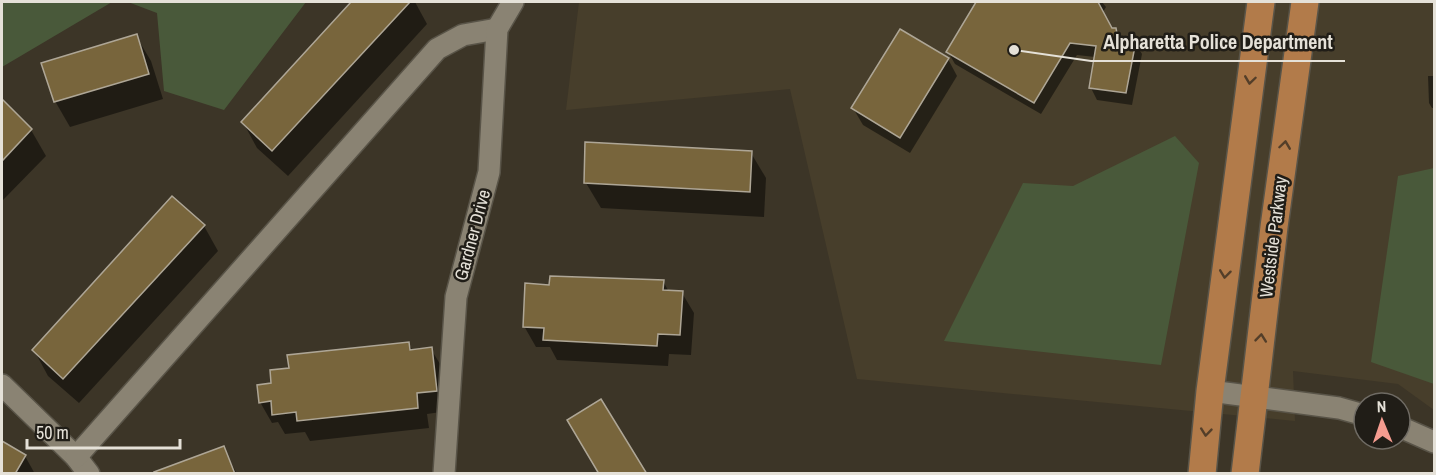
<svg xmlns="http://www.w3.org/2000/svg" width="1436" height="475" font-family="'Archivo Narrow',sans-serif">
<rect width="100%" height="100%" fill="#3c3527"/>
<polygon fill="#473e2b" points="579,2 1434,2 1434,410 1398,384 1293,371 1295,421 857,379 790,89 566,110"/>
<g fill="#49593a">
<polygon points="2,2 112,2 2,67"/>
<polygon points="128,2 306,2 224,110 164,91 157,13"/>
<polygon points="1175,136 1199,163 1161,365 944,341 1023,183 1073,186"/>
<polygon points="1434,168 1434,384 1371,362 1398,176"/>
</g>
<g fill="#0007">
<polygon points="353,2 415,2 427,24 288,176 257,148 243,122"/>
<polygon points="978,2 1001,2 1005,3 1006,2 1102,2 1106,7 1103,12 1111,30 1115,30 1122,41 1135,42 1142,54 1132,105 1097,100 1091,88 1095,57 1077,55 1041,114 955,64 948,52"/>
<polygon points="136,36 151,61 163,99 70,127 55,101"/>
<polygon points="948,59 957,76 910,153 863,125 853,108"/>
<polygon points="1428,76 1434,76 1434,108 1432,108 1429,103"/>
<polygon points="3,103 31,130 46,156 2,201 2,105"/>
<polygon points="751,153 766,178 764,217 601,208 586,183"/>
<polygon points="204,226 218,251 79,403 48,376 34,350"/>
<polygon points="663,281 669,292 682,293 694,313 691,355 669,354 668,366 557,360 550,347 536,347 524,326 551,286"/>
<polygon points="408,343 413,351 431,349 443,369 448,411 427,414 429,428 310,441 305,432 285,434 278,422 272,423 260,402 273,385 290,370"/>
<polygon points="2,442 25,456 35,474 2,474"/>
<polygon points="223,447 237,474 163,474"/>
</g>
<g fill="#78653c" stroke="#aea696" stroke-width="1.5">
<polygon points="351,2 410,2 272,151 241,122"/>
<polygon points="976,2 1098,2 1112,28 1116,28 1118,39 1136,41 1126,93 1089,88 1096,46 1070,43 1034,103 946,52"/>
<polygon points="900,29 949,58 900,138 851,108"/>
<polygon points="137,34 149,74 54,102 41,63"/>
<polygon points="2,99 32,129 2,161"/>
<polygon points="585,142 752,151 750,192 584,183"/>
<polygon points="172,196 205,225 63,379 32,350"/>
<polygon points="550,276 664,280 663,290 683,291 680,335 658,334 657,346 543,340 544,328 523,327 525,283 549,285"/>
<polygon points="409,342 410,350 432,347 437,391 417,393 418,408 297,421 296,412 272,415 271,401 259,403 257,385 271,383 270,370 289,368 287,355"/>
<polygon points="601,399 647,474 599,474 567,420"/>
<polygon points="2,441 26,455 15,474 2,474"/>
<polygon points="224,446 235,474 155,474 154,472"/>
</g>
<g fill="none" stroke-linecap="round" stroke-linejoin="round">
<defs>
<g id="minor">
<polyline points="2,385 76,457 89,474"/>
<polyline points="1210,391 1339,408 1364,415"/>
<polyline points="1400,427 1434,442"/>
<polyline points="76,457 437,49 463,35 497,29"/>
<polyline points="444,474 456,297 489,172 497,29 513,2"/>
</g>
<g id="major">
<polyline points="1202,474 1210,391 1261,2"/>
<polyline points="1245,474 1274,227 1305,2"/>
</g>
</defs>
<use href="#minor" stroke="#595448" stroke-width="24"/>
<use href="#major" stroke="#595448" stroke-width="30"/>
<use href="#minor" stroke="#8a8373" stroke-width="21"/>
<use href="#major" stroke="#b27b4a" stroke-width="27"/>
</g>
<defs><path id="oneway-chevron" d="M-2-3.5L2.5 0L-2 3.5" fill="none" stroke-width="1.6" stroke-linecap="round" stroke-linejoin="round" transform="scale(1.5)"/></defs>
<g stroke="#533e29">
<use href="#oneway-chevron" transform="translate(1250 80) rotate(98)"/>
<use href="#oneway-chevron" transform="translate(1285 145) rotate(-82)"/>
<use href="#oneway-chevron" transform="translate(1225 274) rotate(97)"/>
<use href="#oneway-chevron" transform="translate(1261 338) rotate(-84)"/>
<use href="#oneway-chevron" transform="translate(1206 432) rotate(96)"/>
</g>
<g text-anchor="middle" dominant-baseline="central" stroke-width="5" stroke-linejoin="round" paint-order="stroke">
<g font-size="18" fill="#e5e1d8" stroke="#201d17">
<text transform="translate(472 235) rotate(-75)">Gardner Drive</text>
<text transform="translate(1273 237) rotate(-83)">Westside Parkway</text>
</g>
</g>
<path fill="none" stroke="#e5e1d8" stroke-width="2" d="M1014 50L1091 61H1345"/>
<circle fill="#e5e1d8" stroke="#201d17" stroke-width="2" cx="1014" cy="50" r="6"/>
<g font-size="20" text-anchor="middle" font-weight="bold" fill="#e5e1d8" stroke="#201d17" stroke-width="5" stroke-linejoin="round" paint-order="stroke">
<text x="1218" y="49">Alpharetta Police Department</text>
</g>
<rect width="1436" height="475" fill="none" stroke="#e5e1d8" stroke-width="6"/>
<g transform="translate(1382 421) rotate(358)"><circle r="28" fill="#201d17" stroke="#6f6b64" stroke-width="1.5"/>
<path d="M0-4.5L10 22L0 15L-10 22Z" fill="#f59c90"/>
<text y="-9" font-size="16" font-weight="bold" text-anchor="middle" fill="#e5e1d8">N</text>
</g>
<path d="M27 439v9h153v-9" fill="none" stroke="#e5e1d8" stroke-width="3"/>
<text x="36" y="439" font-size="18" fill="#e5e1d8" stroke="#201d17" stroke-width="4.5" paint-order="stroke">50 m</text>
</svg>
